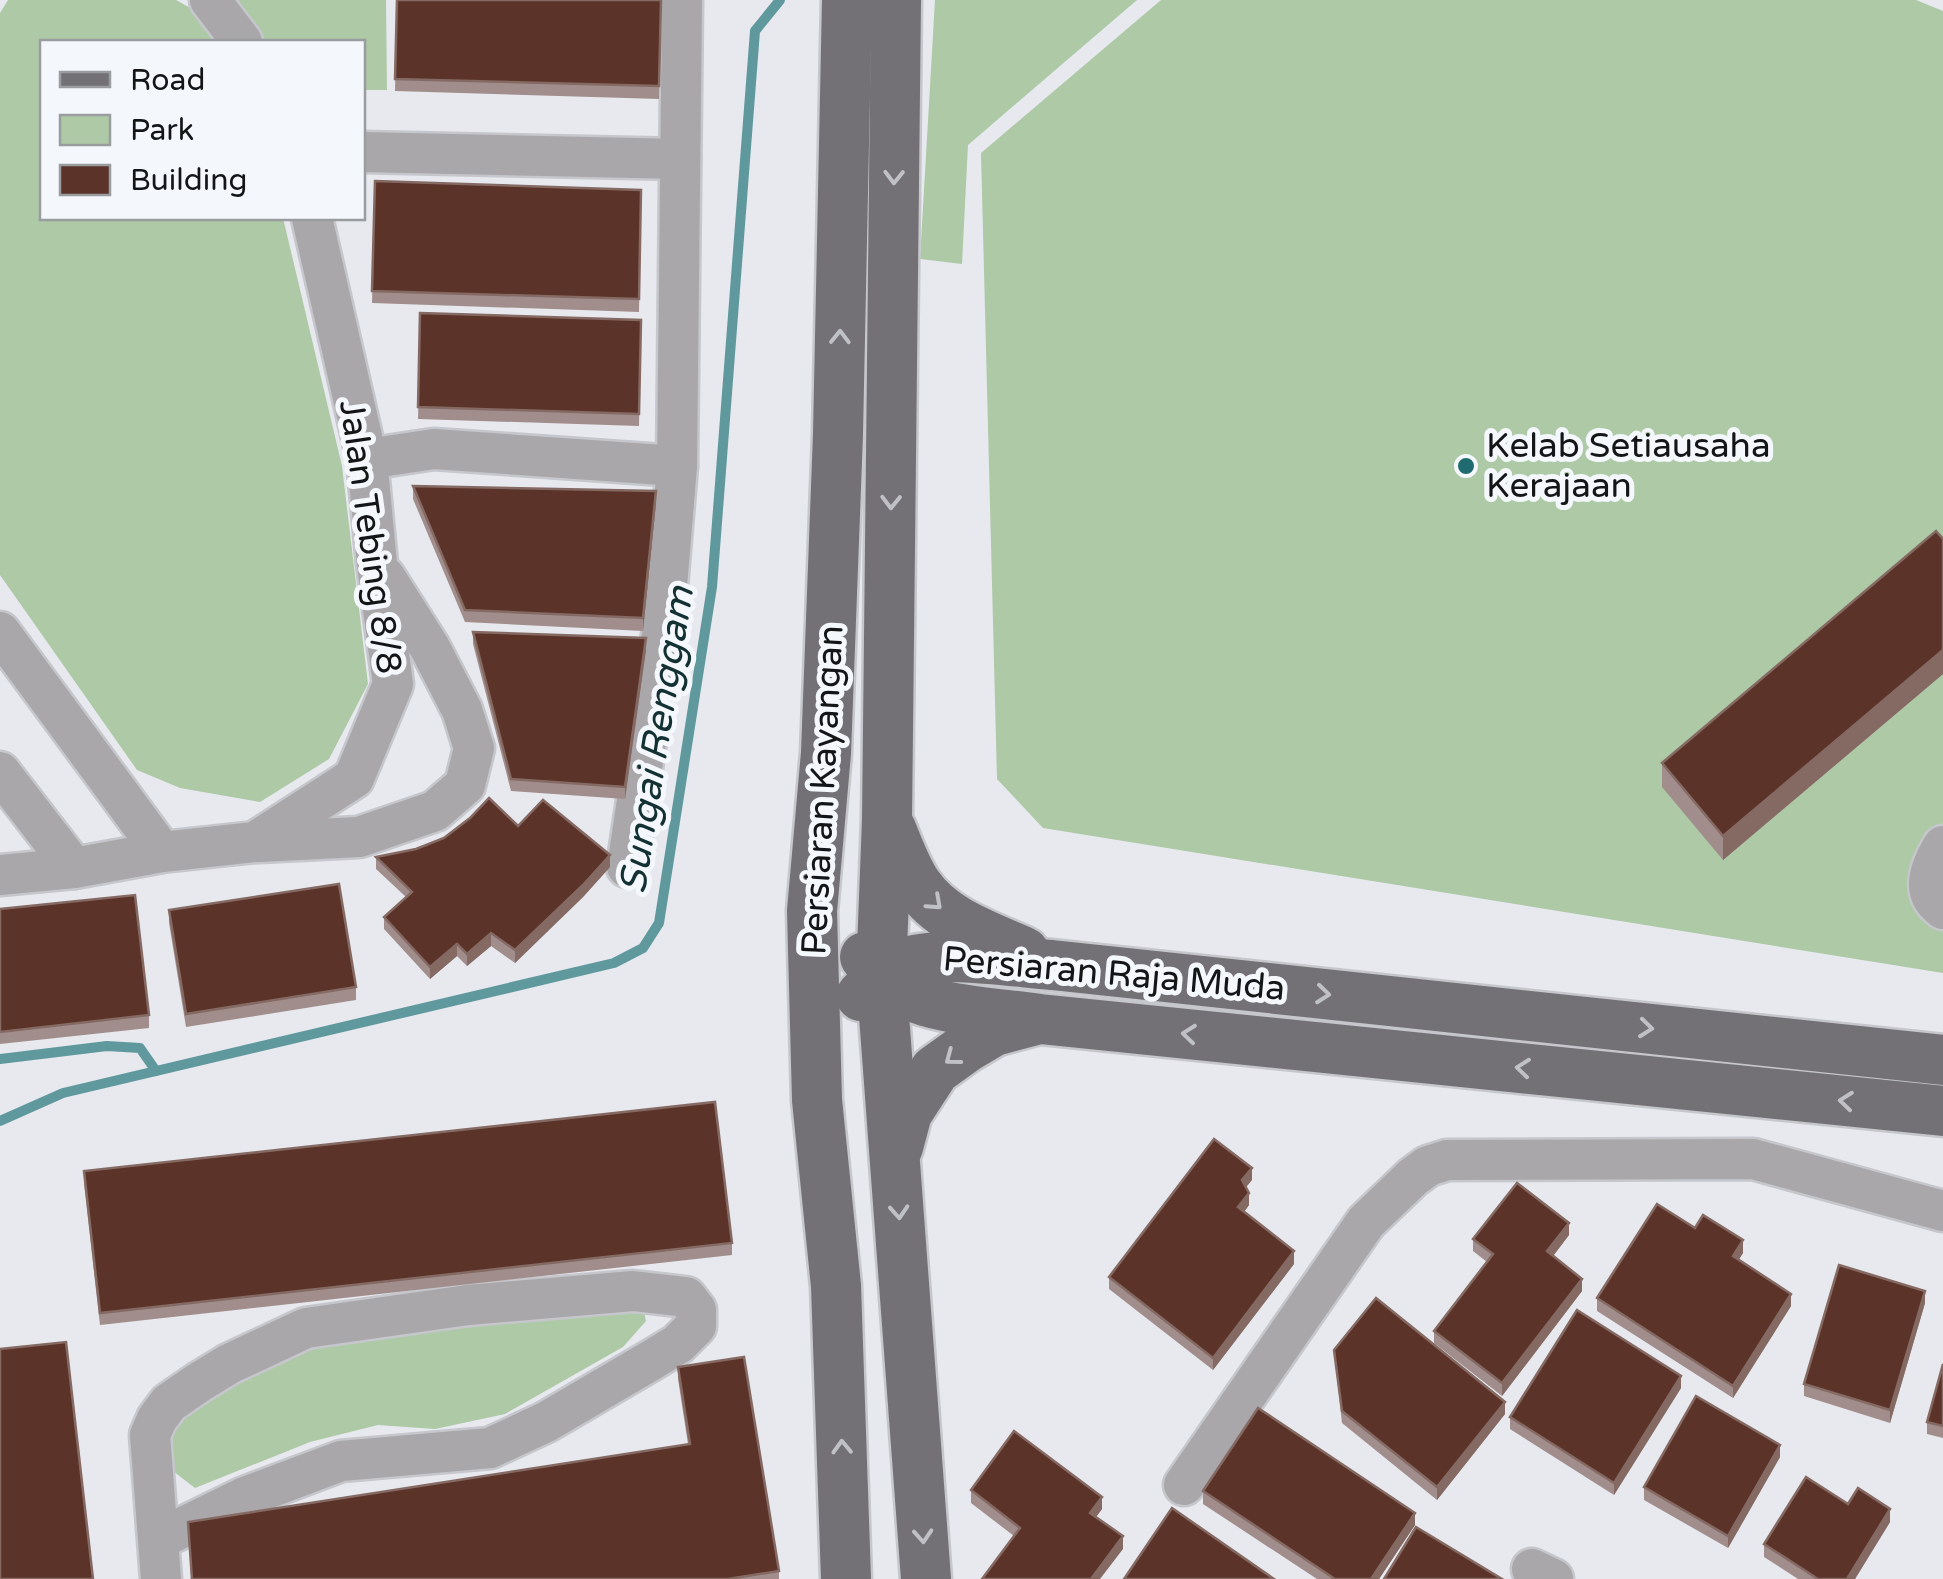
<svg xmlns="http://www.w3.org/2000/svg" width="1943" height="1579" font-family="'Varela Round',sans-serif">
<rect width="100%" height="100%" fill="#e7e9ef"/>
<g fill="#aec9a6">
<polygon points="8,0 176,0 194,10 216,42 42,42 42,218 283,218 342,466 368,684 329,759 260,802 180,788 137,770 0,575 0,13"/>
<polygon points="220,0 386,0 387,90 363,90 362,42 251,42"/>
<polygon points="935,0 1137,0 968,145 962,264 920,259"/>
<polygon points="1161,0 1916,0 1943,11 1943,973 1043,828 997,779 981,153"/>
<polygon points="634,1301 643,1306 646,1321 623,1347 505,1414 435,1429 378,1425 310,1442 195,1488 173,1471 161,1440 182,1411 321,1344"/>
</g>
<g fill="none" stroke-linecap="round" stroke-linejoin="round">
<g stroke="#5f999d" stroke-width="10">
<polyline points="0,1059 107,1046 140,1048 156,1071"/>
<polyline points="0,1121 63,1093 614,963 643,948 659,923 712,587 755,31 780,0"/>
</g>
<defs>
<g id="minor">
<polyline points="210,0 242,42"/>
<polyline points="362,152 680,159"/>
<polyline points="367,459 434,449 677,466"/>
<polyline points="0,632 162,852"/>
<polyline points="0,772 74,868"/>
<polyline points="259,842 359,837 435,811 465,785 474,748 462,710 430,648 385,577"/>
<path d="M1943 846C1930 867 1920 892 1943 909"/>
<polyline points="627,867 664,622 677,466 682,0"/>
<polyline points="0,875 74,868 162,852 255,842 354,778 393,684 377,564 367,459 312,218"/>
<polyline points="1184,1485 1366,1222 1413,1177 1428,1166 1447,1160 1753,1159 1943,1211"/>
<polyline points="159,1539 245,1497 341,1461 490,1448 546,1422 650,1361 678,1344 696,1326 696,1310 686,1297 633,1291 468,1305 306,1328 229,1364 198,1383 169,1403 157,1419 150,1435 161,1579"/>
<polyline points="1532,1569 1553,1579"/>
</g>
<g id="major">
<polyline points="896,0 887,820 881,975 926,1579"/>
<path d="M891 829C899 848 906 869 918 886 942 921 986 935 1024 952"/>
<path d="M865 957C876 969 886 981 900 990 933 1011 1000 1013 1040 1019L1943 1111"/>
<path d="M861 996C874 982 886 970 904 963 938 950 1013 962 1052 965L1943 1060"/>
<polyline points="898,1147 907,1113 935,1070 967,1047 994,1031 1035,1020"/>
<polyline points="846,1579 836,1286 817,1100 812,911 826,753 838,434 847,0"/>
</g>
</defs>
<use href="#minor" stroke="#c5c7cc" stroke-width="45"/>
<use href="#major" stroke="#c5c7cc" stroke-width="55"/>
<use href="#minor" stroke="#a9a7aa" stroke-width="40"/>
<use href="#major" stroke="#737175" stroke-width="50"/>
</g>
<g fill="#a18e8c">
<polygon points="397,0 661,0 659,99 395,91"/>
<polygon points="375,181 641,190 639,312 372,303"/>
<polygon points="420,313 641,320 639,426 418,419"/>
<polygon points="413,486 656,503 643,631 465,622 413,499"/>
<polygon points="1943,539 1943,674 1723,860 1662,787 1662,763"/>
<polygon points="473,632 646,650 625,799 511,791 473,644"/>
<polygon points="518,826 610,867 583,897 515,963 491,946 467,966 457,956 430,979 384,929 384,917 406,897 376,869 376,857"/>
<polygon points="0,909 149,1015 149,1028 0,1044"/>
<polygon points="169,910 356,987 356,1000 186,1027 169,923"/>
<polygon points="84,1171 732,1243 732,1255 100,1325 84,1183"/>
<polygon points="1252,1180 1246,1187 1249,1205 1244,1212 1294,1264 1213,1370 1109,1289 1109,1277"/>
<polygon points="1695,1228 1743,1253 1738,1260 1791,1306 1733,1398 1597,1311 1597,1298"/>
<polygon points="1569,1235 1553,1256 1582,1291 1502,1396 1434,1343 1434,1331 1487,1262 1473,1251 1473,1239"/>
<polygon points="1925,1303 1890,1423 1804,1396 1804,1384"/>
<polygon points="1334,1350 1505,1414 1437,1500 1342,1423"/>
<polygon points="1943,1364 1943,1438 1927,1434 1927,1422"/>
<polygon points="678,1367 779,1571 779,1579 191,1579 188,1522 688,1444 678,1379"/>
<polygon points="1681,1388 1614,1495 1510,1429 1510,1417"/>
<polygon points="1780,1457 1728,1548 1644,1500 1644,1487"/>
<polygon points="971,1490 1102,1509 1096,1517 1123,1549 1014,1536 971,1503"/>
<polygon points="1203,1491 1415,1525 1379,1579 1317,1579 1203,1504"/>
<polygon points="1848,1504 1890,1522 1855,1579 1798,1579 1764,1557 1764,1544"/>
</g>
<g fill="#856a64">
<polygon points="656,491 656,503 643,631 643,618"/>
<polygon points="646,638 646,650 625,799 625,787"/>
<polygon points="1943,650 1943,674 1723,860 1723,836"/>
<polygon points="610,855 610,867 583,897 515,963 515,950"/>
<polygon points="491,933 491,946 467,966 467,954"/>
<polygon points="457,944 457,956 430,979 430,967"/>
<polygon points="1252,1168 1252,1180 1242,1192 1242,1180"/>
<polygon points="1249,1193 1249,1205 1238,1220 1238,1207"/>
<polygon points="1569,1223 1569,1235 1547,1264 1547,1251"/>
<polygon points="1743,1240 1743,1253 1733,1269 1733,1256"/>
<polygon points="1294,1251 1294,1264 1213,1370 1213,1358"/>
<polygon points="1582,1279 1582,1291 1502,1396 1502,1383"/>
<polygon points="1925,1291 1925,1303 1890,1423 1890,1410"/>
<polygon points="1791,1294 1791,1306 1733,1398 1733,1386"/>
<polygon points="1681,1376 1681,1388 1614,1495 1614,1483"/>
<polygon points="1505,1402 1505,1414 1437,1500 1437,1487"/>
<polygon points="1780,1445 1780,1457 1728,1548 1728,1536"/>
<polygon points="1102,1497 1102,1509 1090,1525 1090,1513"/>
<polygon points="1890,1509 1890,1522 1855,1579 1847,1579"/>
<polygon points="1415,1513 1415,1525 1379,1579 1371,1579"/>
<polygon points="1123,1536 1123,1549 1100,1579 1091,1579"/>
</g>
<g fill="#5b3329" stroke="#856a64" stroke-width="2.5">
<polygon points="397,0 661,0 659,86 395,79"/>
<polygon points="375,181 641,190 639,299 372,291"/>
<polygon points="420,313 641,320 639,414 418,407"/>
<polygon points="413,486 656,491 643,618 465,610"/>
<polygon points="1936,531 1943,539 1943,650 1723,836 1662,763"/>
<polygon points="473,632 646,638 625,787 511,779"/>
<polygon points="489,798 518,826 543,800 610,855 583,885 515,950 491,933 467,954 457,944 430,967 384,917 412,892 376,857 416,849 444,838 470,818"/>
<polygon points="339,884 356,987 186,1014 169,910"/>
<polygon points="135,895 149,1015 0,1032 0,909"/>
<polygon points="715,1102 732,1243 100,1313 84,1171"/>
<polygon points="1214,1139 1252,1168 1242,1180 1249,1193 1238,1207 1294,1251 1213,1358 1109,1277"/>
<polygon points="1517,1183 1569,1223 1547,1251 1582,1279 1502,1383 1434,1331 1493,1254 1473,1239"/>
<polygon points="1657,1204 1695,1228 1703,1215 1743,1240 1733,1256 1791,1294 1733,1386 1597,1298"/>
<polygon points="1839,1265 1925,1291 1890,1410 1804,1384"/>
<polygon points="1376,1298 1505,1402 1437,1487 1342,1411 1334,1350"/>
<polygon points="1577,1310 1681,1376 1614,1483 1510,1417"/>
<polygon points="66,1342 93,1579 0,1579 0,1349"/>
<polygon points="744,1357 779,1571 728,1579 192,1579 188,1522 690,1444 678,1367"/>
<polygon points="1943,1364 1943,1426 1927,1422"/>
<polygon points="1696,1396 1780,1445 1728,1536 1644,1487"/>
<polygon points="1258,1408 1415,1513 1371,1579 1335,1579 1203,1491"/>
<polygon points="1014,1431 1102,1497 1090,1513 1123,1536 1091,1579 982,1579 1020,1528 971,1490"/>
<polygon points="1806,1477 1848,1504 1858,1488 1890,1509 1847,1579 1818,1579 1764,1544"/>
<polygon points="1172,1508 1274,1579 1124,1579"/>
<polygon points="1416,1527 1502,1579 1384,1579"/>
</g>
<defs><path id="oneway-chevron" d="M-2-3.5L2.5 0L-2 3.5" fill="none" stroke-width="1.6" stroke-linecap="round" stroke-linejoin="round" transform="scale(2.5)"/></defs>
<g stroke="#c0c1c6">
<use href="#oneway-chevron" transform="translate(894 177) rotate(91)"/>
<use href="#oneway-chevron" transform="translate(840 337) rotate(-89)"/>
<use href="#oneway-chevron" transform="translate(891 502) rotate(91)"/>
<use href="#oneway-chevron" transform="translate(935 903) rotate(42)"/>
<use href="#oneway-chevron" transform="translate(1323 994) rotate(6)"/>
<use href="#oneway-chevron" transform="translate(1646 1028) rotate(6)"/>
<use href="#oneway-chevron" transform="translate(1189 1034) rotate(-174)"/>
<use href="#oneway-chevron" transform="translate(952 1058) rotate(143)"/>
<use href="#oneway-chevron" transform="translate(1523 1068) rotate(-174)"/>
<use href="#oneway-chevron" transform="translate(1846 1101) rotate(-174)"/>
<use href="#oneway-chevron" transform="translate(899 1212) rotate(86)"/>
<use href="#oneway-chevron" transform="translate(842 1447) rotate(-92)"/>
<use href="#oneway-chevron" transform="translate(923 1536) rotate(86)"/>
</g>
<circle fill="#1f6b70" stroke="#f4f7fc" stroke-width="4" cx="1466" cy="466" r="10"/>
<g text-anchor="middle" dominant-baseline="central" stroke-width="10" stroke-linejoin="round" paint-order="stroke">
<g font-size="35" fill="#141517" stroke="#f4f7fc" text-anchor="start">
<text x="1486" y="446">Kelab Setiausaha<tspan x="1486" dy="40">Kerajaan</tspan></text>
</g>
<g font-size="35" fill="#141517" stroke="#f4f7fc">
<text transform="translate(370 537) rotate(82)">Jalan Tebing 8/8</text>
<text transform="translate(823 790) rotate(-87)">Persiaran Kayangan</text>
<text transform="translate(1114 974) rotate(5)">Persiaran Raja Muda</text>
</g>
<g font-size="38" font-style="italic" fill="#133133" stroke="#f4f7fc">
<text transform="translate(657 740) rotate(-81)">Sungai Renggam</text>
</g>
</g>
<rect x="40" y="40" width="325" height="180" fill="#f4f7fc" stroke="#9a9da0" stroke-width="2.5"/>
<rect x="60" y="72" width="50" height="15" fill="#737175" stroke="#9a9da0" stroke-width="2.5"/>
<text x="130" y="90" font-size="30" fill="#141517">Road</text>
<rect x="60" y="115" width="50" height="30" fill="#aec9a6" stroke="#9a9da0" stroke-width="2.5"/>
<text x="130" y="140" font-size="30" fill="#141517">Park</text>
<rect x="60" y="165" width="50" height="30" fill="#5b3329" stroke="#9a9da0" stroke-width="2.5"/>
<text x="130" y="190" font-size="30" fill="#141517">Building</text>
</svg>
